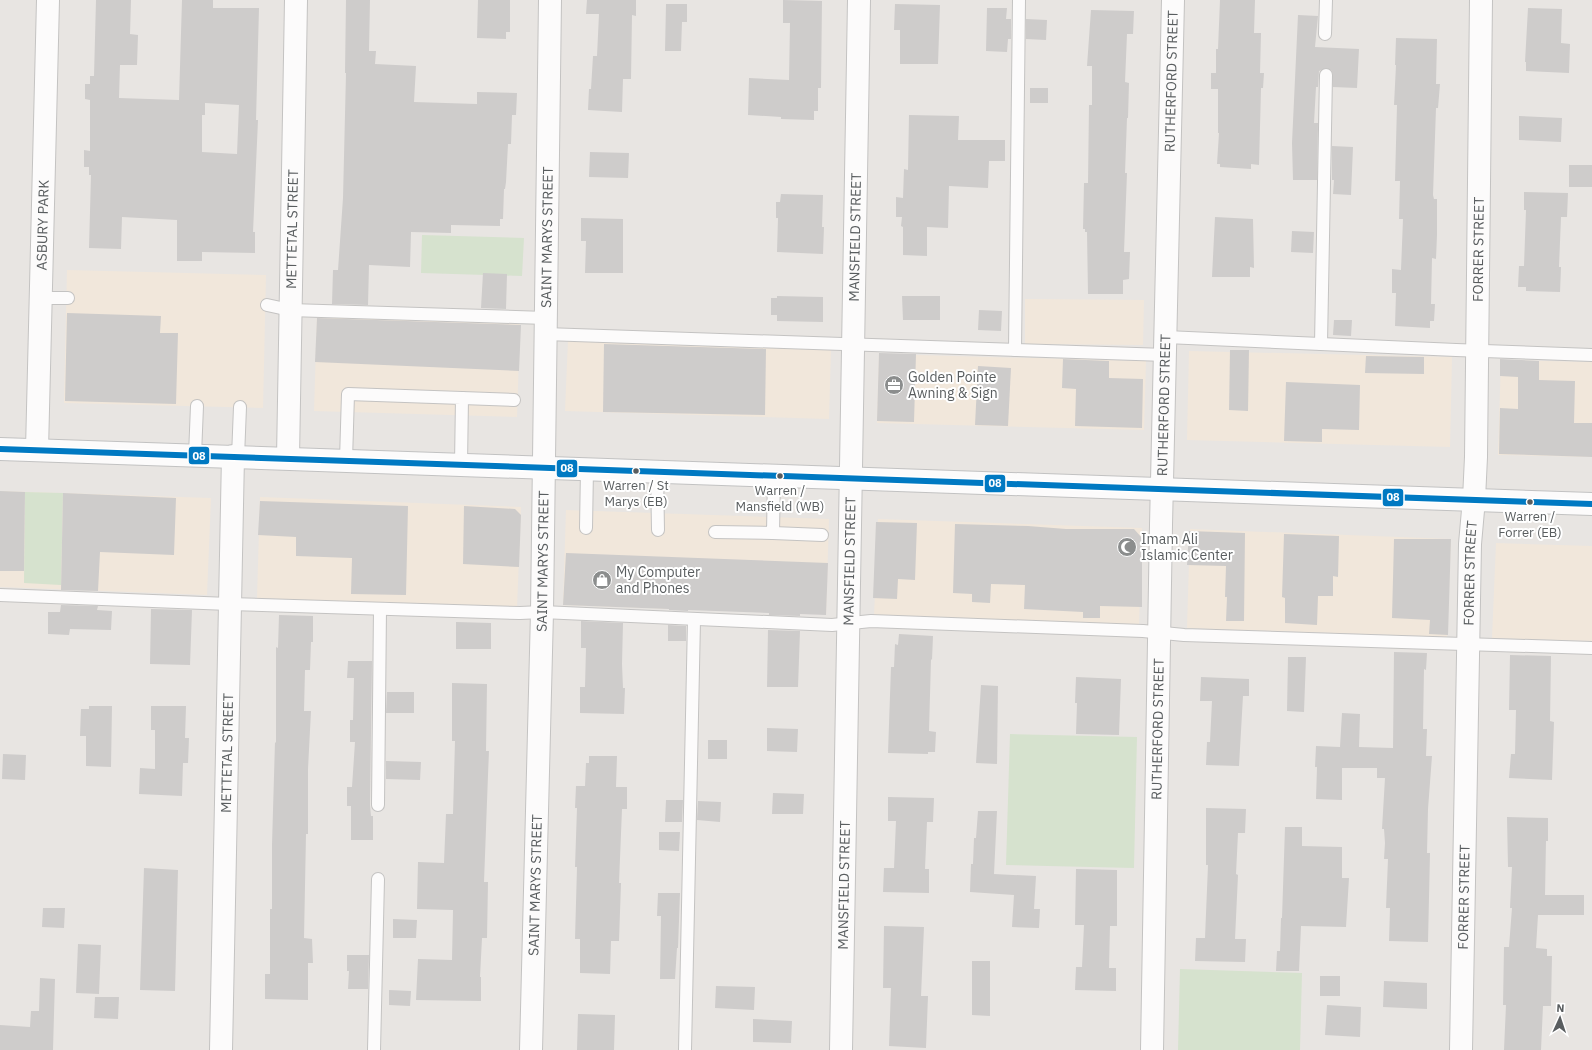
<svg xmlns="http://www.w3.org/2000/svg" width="1592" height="1050" font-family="'IBM Plex Sans',sans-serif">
<rect width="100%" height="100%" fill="#e8e5e2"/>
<g fill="#f1e7db">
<polygon points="67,270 266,275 263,408 64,403"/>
<polygon points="1025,299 1144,300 1143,345 1025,344"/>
<polygon points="317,315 520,321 517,417 314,411"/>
<polygon points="568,340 831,349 829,419 565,411"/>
<polygon points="1189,351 1452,357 1450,447 1187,440"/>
<polygon points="879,354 1146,361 1144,430 877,423"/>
<polygon points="1501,360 1592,362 1592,457 1498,455"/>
<polygon points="0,491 211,498 207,595 0,587"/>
<polygon points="260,497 521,507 517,608 257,598"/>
<polygon points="566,510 829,519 826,614 563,605"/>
<polygon points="878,519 1142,528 1139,625 874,616"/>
<polygon points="1190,529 1451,539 1447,637 1187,628"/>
<polygon points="1496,543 1592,546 1592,641 1492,638"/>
</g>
<g fill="#d6e2ce">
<polygon points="422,235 524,238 522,276 421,273"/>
<polygon points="25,492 63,493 61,585 24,583"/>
<polygon points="1010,734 1137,737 1134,868 1006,865"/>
<polygon points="1180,969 1302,973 1300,1050 1178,1050"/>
</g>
<g fill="#cecccb" fill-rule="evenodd">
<path d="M96 0H131L130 34 138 35 137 65H120L119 98 179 100 182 0H213V8H259L256 120H258L253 232H255V253L202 252V261H177V220L122 217 121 249 89 248 91 175H89V167H84V150L90 151V100L85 99V84H90V76H94ZM205 103 239 105 237 154 202 152V115H205Z"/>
<polygon points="346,0 370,0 369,51 376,51 375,64 416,66 414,102 477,104 477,92 517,93 516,115 512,115 511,144 508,144 506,182 505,189 504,189 503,219 500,219 500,226 451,225 451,233 411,232 410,267 369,265 368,305 332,304 333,270 338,270 343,198 346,73 345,73"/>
<polygon points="478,0 510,0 510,32 506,32 506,39 477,38"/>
<polygon points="587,0 636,0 636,16 632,15 631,79 623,79 622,112 588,110 589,89 591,89 593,56 597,56 599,14 586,14"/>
<polygon points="783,0 822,1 821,88 818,88 818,111 814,111 814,120 781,119 781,117 748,115 749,78 789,80 790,23 783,23"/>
<polygon points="1220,0 1255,0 1254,33 1261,33 1260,73 1264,73 1263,88 1261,88 1259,165 1251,164 1251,169 1220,167 1220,164 1217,164 1219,133 1218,133 1218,89 1211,89 1211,73 1216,73 1216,49 1218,49"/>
<polygon points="666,4 687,4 687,22 682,22 681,51 665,51"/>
<polygon points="895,4 940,5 938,64 900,64 900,30 894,30"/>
<polygon points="987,8 1007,8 1006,19 1011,19 1011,39 1008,39 1007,52 986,51"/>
<polygon points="1528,8 1562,9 1561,43 1570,44 1569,73 1526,71 1526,62 1525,62"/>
<polygon points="1091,10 1134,11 1133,34 1127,34 1125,82 1129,83 1128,118 1127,118 1125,173 1127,173 1124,252 1130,252 1129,279 1123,280 1123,294 1088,294 1087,232 1085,232 1085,229 1083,229 1084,183 1088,183 1089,105 1092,105 1092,66 1087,66"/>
<polygon points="1298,15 1318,16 1315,47 1359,49 1357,88 1333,87 1332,71 1326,68 1319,71 1318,87 1316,87 1314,123 1318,123 1317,180 1293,180 1292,143"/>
<polygon points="1026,19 1047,20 1046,40 1026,39"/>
<polygon points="1396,38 1437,39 1436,84 1440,84 1438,108 1436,108 1433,195 1434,199 1437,199 1437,235 1436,259 1432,258 1431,304 1435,304 1434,321 1430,321 1430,328 1395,326 1396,293 1392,293 1392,269 1401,270 1403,219 1399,219 1400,181 1395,181 1397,105 1394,105 1396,65 1395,65"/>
<rect x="1030" y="88" width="18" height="15"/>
<polygon points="909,115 959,116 958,140 1005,140 1005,161 989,161 988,188 949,186 948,228 927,227 927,256 903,255 903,227 901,226 902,217 896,217 896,197 903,198 904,169 908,170"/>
<polygon points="1519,116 1562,118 1561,142 1519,140"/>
<polygon points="1332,146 1353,147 1351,195 1333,194 1334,180 1332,180"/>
<polygon points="590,152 629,153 628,178 589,177"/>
<rect x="1569" y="165" width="23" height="22"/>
<polygon points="1524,192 1568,193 1567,217 1561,217 1559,267 1561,267 1560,292 1526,291 1526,287 1518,287 1519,266 1524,266 1526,210 1524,210"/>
<polygon points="781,194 823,195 822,227 824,227 823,254 777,252 778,218 776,218 776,202 780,202"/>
<polygon points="1215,217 1253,219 1254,268 1250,267 1250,277 1212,277"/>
<polygon points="581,218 623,219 623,273 585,273 586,241 581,241"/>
<polygon points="1292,231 1314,232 1313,253 1291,252"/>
<polygon points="483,273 507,274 506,309 481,308"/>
<polygon points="777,296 823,297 823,322 777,321 777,315 771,315 771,298 777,298"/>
<polygon points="902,296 940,296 940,320 903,320"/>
<polygon points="979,310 1002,311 1001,331 978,330"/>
<polygon points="67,313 161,316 160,333 178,333 176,404 65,401"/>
<polygon points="317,318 521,325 519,371 315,362"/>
<polygon points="1334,320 1352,320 1351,336 1333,335"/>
<polygon points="604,344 766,349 765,415 603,412"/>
<polygon points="1230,350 1249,350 1248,411 1229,410"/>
<polygon points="879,353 916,354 914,422 877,421"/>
<polygon points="1366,356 1424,357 1424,374 1365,373"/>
<polygon points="1063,359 1109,361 1109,378 1143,379 1142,428 1075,426 1076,389 1062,388"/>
<polygon points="1500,359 1539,361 1539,380 1575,381 1574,423 1592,423 1592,457 1499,454 1500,408 1518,409 1518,377 1500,376"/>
<polygon points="978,366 1011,368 1008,426 975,425"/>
<polygon points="1286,382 1360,385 1359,430 1322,429 1322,442 1284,441"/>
<polygon points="0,491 25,492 24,571 0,571"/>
<polygon points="63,493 176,498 174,555 100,552 98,591 61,590"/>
<polygon points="260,501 408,506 406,595 351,594 352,558 296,556 296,537 258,535"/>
<polygon points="464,506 515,509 521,515 519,567 463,564"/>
<polygon points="876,522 917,523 915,580 898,579 897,599 873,598"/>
<polygon points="955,524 1028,526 1066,529 1134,529 1142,538 1142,607 1100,606 1100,618 1083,618 1083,612 1024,609 1025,585 991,584 990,603 972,602 972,594 953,593"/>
<polygon points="1189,531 1245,533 1244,621 1226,621 1227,597 1225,597 1226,566 1187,565"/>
<polygon points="1284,534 1339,536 1338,577 1333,576 1333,596 1318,596 1317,625 1285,623 1285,598 1282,597"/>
<polygon points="1394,539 1451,539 1448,635 1429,634 1430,620 1392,618"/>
<polygon points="566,553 828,563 826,615 800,614 800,616 769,615 769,613 688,610 688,611 669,610 669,609 563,605"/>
<polygon points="61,605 98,606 97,610 112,611 111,630 70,629 69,635 48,634 48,612 60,612"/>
<polygon points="151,609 192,610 190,665 150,664"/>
<polygon points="279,615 313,616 313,642 311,642 310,670 305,670 304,711 311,711 308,769 308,834 306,834 304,938 312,939 313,963 308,963 308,1000 265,999 265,974 270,974 270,909 272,909 272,845 275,742 276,743 276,647 278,648"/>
<polygon points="581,621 623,623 622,664 623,688 625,688 624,714 580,713 580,687 585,687 586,648 581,648"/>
<polygon points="456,622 491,623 491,649 456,649"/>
<polygon points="668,625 686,626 686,641 668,641"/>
<polygon points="768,630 800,631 798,687 767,687"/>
<polygon points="899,634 933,636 932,660 931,659 929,731 936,732 935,752 928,752 928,754 888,753 891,667 894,667 895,644 898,645"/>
<polygon points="1394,652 1427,653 1426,670 1424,669 1423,729 1427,729 1426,756 1432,756 1428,809 1427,853 1430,853 1428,942 1389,941 1390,908 1386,908 1388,859 1384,859 1385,843 1384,829 1382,829 1385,778 1377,778 1377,768 1342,768 1342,800 1316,799 1317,767 1315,767 1316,746 1340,747 1342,713 1360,714 1359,747 1393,748"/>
<polygon points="1510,655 1551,656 1550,721 1554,722 1552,780 1509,778 1511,754 1515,754 1516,710 1509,710"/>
<polygon points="1288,657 1306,657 1304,712 1287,711"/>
<polygon points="348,661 372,661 370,805 371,816 373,816 373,840 351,840 351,806 347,806 347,787 352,787 355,742 350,742 350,720 353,720 354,678 347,678"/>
<polygon points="1076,677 1121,679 1119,735 1076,734 1077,703 1075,703"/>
<polygon points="1201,677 1249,679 1249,696 1243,696 1239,766 1206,765 1207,742 1210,742 1212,701 1200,701"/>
<polygon points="452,683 487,684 486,751 489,751 488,775 484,882 488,882 487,938 482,938 480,977 481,977 481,1001 416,1000 418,959 452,960 453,910 417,909 418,862 444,863 446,814 453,814 455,741 452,741"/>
<polygon points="981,685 998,686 997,764 976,763"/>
<polygon points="387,692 414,692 414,713 386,713"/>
<polygon points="89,706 112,706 111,767 86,766 86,736 80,736 81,709 89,709"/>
<polygon points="151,706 186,706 185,738 189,738 188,763 183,763 182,796 139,794 140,768 155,769 155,730 151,730"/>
<polygon points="767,728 798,729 797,752 767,751"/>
<rect x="708" y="740" width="19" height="19"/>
<polygon points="3,754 26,755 25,780 2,779"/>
<polygon points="589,756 617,756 616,787 627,787 627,809 622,809 619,883 621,883 619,941 611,941 610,974 580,973 580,939 575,939 577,867 575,867 577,808 575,808 576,786 585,786 586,763 589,763"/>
<polygon points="386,761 421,762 420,780 386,779"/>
<polygon points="773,793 804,794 803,814 772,814"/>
<polygon points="888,797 934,798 933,822 927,822 925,869 929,869 929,893 883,892 884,868 894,868 896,821 888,821"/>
<polygon points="666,800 683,800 682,822 665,822"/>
<polygon points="698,801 721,802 720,822 697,820"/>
<polygon points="1206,808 1246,809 1245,833 1238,833 1236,874 1238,875 1235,939 1246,939 1245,962 1195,961 1196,938 1205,938 1208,865 1206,865"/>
<polygon points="978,811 997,811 994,874 1036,876 1034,909 1040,909 1039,928 1012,927 1014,895 970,892 971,864 973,864 974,838 976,838"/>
<polygon points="1507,817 1548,818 1548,841 1546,841 1545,895 1584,895 1584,915 1538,915 1536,948 1547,949 1547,956 1552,956 1551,1006 1543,1006 1541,1050 1504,1050 1506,1005 1503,1005 1504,947 1509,947 1512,908 1510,908 1512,867 1508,867"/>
<polygon points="1285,827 1302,827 1302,846 1342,847 1342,878 1349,878 1346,927 1301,926 1299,971 1276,971 1277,951 1280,951 1281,918 1282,918"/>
<polygon points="659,832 680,832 679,851 659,850"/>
<polygon points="144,868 178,870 175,991 140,990"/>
<polygon points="1076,869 1117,870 1117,926 1110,926 1109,968 1116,968 1116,991 1075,990 1076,967 1082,967 1084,925 1075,925"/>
<polygon points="658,893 680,893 678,948 677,948 675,979 660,979 661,916 657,916"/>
<polygon points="43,908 65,908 64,928 42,927"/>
<polygon points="393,919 417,920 416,938 393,938"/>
<polygon points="884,926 924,927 921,996 928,996 926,1048 889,1046 891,988 883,988"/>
<polygon points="78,944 101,945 99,994 76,993"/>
<polygon points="347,955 369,955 368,989 348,989 349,971 347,971"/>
<polygon points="972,961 990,961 990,1016 972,1015"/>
<rect x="1320" y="976" width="20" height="20"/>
<polygon points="40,978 55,979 53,1050 0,1050 0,1025 30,1027 31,1011 39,1011"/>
<polygon points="1384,981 1427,983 1427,1009 1383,1007"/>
<polygon points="716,986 755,987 754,1010 715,1008"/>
<polygon points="389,990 411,991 410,1006 389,1005"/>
<polygon points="95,997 119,997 118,1019 94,1018"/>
<polygon points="1327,1005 1361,1007 1360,1037 1325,1035"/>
<polygon points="578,1014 615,1015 614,1050 577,1050"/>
<polygon points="753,1019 792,1021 791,1043 753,1042"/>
</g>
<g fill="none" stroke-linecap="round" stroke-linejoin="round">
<defs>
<g id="lane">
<polyline points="1325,34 1326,0"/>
<polyline points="40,298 68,298"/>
<polyline points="267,305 290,310 546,318"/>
<polyline points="545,334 1166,355"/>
<polyline points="1166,337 1456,350 1592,355"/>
<polyline points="1321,344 1326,75"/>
<polyline points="1015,350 1019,0"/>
<polyline points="462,398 514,400"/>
<polyline points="195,455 197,406"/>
<polyline points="238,457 240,407"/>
<polyline points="346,460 348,394 462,398 461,464"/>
<polyline points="657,471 658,530"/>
<polyline points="586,528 587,469"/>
<polyline points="715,532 773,533 774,475"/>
<polyline points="773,533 822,535"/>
<polyline points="0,595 229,604 520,613 542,612 832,625 871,621 1143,631 1184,635 1592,648"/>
<polyline points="378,805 380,609"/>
<polyline points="374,1050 378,879"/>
<polyline points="685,1050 694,620"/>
</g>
<g id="street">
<path id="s1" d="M37 450 48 0"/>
<path id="s2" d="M288 458 296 0"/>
<path id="s3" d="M221 1050 233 456"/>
<path id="s4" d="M531 1050 542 612 550 0"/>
<path id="s5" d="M841 1050 859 0"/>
<path id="s6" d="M1152 1050 1161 525 1173 0"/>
<path id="s7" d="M1461 1050 1470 544 1474 499 1476 457 1481 0"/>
</g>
<polyline id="secondary" points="0,449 1592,504"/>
</defs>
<use href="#lane" stroke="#c4c3c2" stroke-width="14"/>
<use href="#street" stroke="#c4c3c2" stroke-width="24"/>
<use href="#secondary" stroke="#c2c2c2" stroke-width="24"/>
<use href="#lane" stroke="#fcfbfb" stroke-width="12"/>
<use href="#street" stroke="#fcfbfb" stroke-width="22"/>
<use href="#secondary" stroke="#fcfbfb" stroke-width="22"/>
<defs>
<polyline id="bus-1" points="0,449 1592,504"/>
</defs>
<use href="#bus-1" stroke="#fff" stroke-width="9"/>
<use href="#bus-1" stroke="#0079c2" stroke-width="6"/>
</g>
<defs>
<symbol id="office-disc" viewBox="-11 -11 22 22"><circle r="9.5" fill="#8b8d8d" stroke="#fff"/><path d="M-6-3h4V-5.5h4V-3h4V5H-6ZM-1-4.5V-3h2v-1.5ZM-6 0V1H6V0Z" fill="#fff"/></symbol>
<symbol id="mosque-disc" viewBox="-11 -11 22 22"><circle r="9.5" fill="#8b8d8d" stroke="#fff"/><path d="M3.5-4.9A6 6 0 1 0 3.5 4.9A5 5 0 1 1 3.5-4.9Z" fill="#fff"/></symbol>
<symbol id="shop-disc" viewBox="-11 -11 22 22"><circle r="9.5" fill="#8b8d8d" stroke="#fff"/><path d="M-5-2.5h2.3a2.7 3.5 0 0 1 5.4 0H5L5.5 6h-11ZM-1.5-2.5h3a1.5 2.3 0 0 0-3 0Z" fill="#fff"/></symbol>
</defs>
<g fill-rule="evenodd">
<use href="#office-disc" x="883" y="374" width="22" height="22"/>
<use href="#mosque-disc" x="1116" y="536" width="22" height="22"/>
<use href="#shop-disc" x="591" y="569" width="22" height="22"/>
</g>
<g fill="#595d5f" stroke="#fff" stroke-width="1.5">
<circle cx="636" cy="471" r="3.5"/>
<circle cx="780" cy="476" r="3.5"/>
<circle cx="1530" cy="502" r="3.5"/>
</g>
<g text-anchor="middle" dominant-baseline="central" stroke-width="4" stroke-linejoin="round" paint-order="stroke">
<g font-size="13" fill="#595d5f" stroke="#fff">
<text x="636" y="485">Warren / St<tspan x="636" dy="16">Marys (EB)</tspan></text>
<text x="780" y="490">Warren /<tspan x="780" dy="16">Mansfield (WB)</tspan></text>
<text x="1530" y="516">Warren /<tspan x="1530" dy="16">Forrer (EB)</tspan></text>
</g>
<g font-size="14" fill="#595d5f" stroke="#fff">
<text stroke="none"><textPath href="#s6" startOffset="969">RUTHERFORD STREET</textPath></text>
<text stroke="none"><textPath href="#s1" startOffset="225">ASBURY PARK</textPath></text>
<text stroke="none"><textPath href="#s2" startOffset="229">METTETAL STREET</textPath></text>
<text stroke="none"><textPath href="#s4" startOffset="813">SAINT MARYS STREET</textPath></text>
<text stroke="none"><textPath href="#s5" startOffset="813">MANSFIELD STREET</textPath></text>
<text stroke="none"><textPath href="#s7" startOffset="801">FORRER STREET</textPath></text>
<text stroke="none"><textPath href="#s6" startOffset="645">RUTHERFORD STREET</textPath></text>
<text stroke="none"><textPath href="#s4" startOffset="489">SAINT MARYS STREET</textPath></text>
<text stroke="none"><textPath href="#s5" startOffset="489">MANSFIELD STREET</textPath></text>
<text stroke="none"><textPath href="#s7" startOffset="477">FORRER STREET</textPath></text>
<text stroke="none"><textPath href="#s6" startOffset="321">RUTHERFORD STREET</textPath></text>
<text stroke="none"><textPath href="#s3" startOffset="297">METTETAL STREET</textPath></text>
<text stroke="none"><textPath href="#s4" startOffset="165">SAINT MARYS STREET</textPath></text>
<text stroke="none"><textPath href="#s5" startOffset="165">MANSFIELD STREET</textPath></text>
<text stroke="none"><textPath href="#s7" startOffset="153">FORRER STREET</textPath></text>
</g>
<g font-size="14" fill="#595d5f" stroke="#fff" text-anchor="start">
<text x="908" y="377">Golden Pointe<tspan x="908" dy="16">Awning &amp; Sign</tspan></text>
<text x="1141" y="539">Imam Ali<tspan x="1141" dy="16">Islamic Center</tspan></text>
<text x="616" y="572">My Computer<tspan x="616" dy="16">and Phones</tspan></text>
</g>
</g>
<g stroke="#fff" stroke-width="1.5">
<rect x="188" y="446" width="22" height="19" rx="4" fill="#0079c2"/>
<rect x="556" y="459" width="22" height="19" rx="4" fill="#0079c2"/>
<rect x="984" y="474" width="22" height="19" rx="4" fill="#0079c2"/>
<rect x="1382" y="488" width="22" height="19" rx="4" fill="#0079c2"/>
</g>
<g font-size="11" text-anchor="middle" font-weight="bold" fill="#fff">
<text x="199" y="460">08</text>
<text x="567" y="472">08</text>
<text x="995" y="487">08</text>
<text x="1393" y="501">08</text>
</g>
<g transform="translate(1560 1018) rotate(3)" stroke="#ffffff" stroke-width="3" paint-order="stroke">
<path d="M0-3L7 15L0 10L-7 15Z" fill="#595d5f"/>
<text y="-6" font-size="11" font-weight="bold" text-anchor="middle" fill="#595d5f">N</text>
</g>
</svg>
